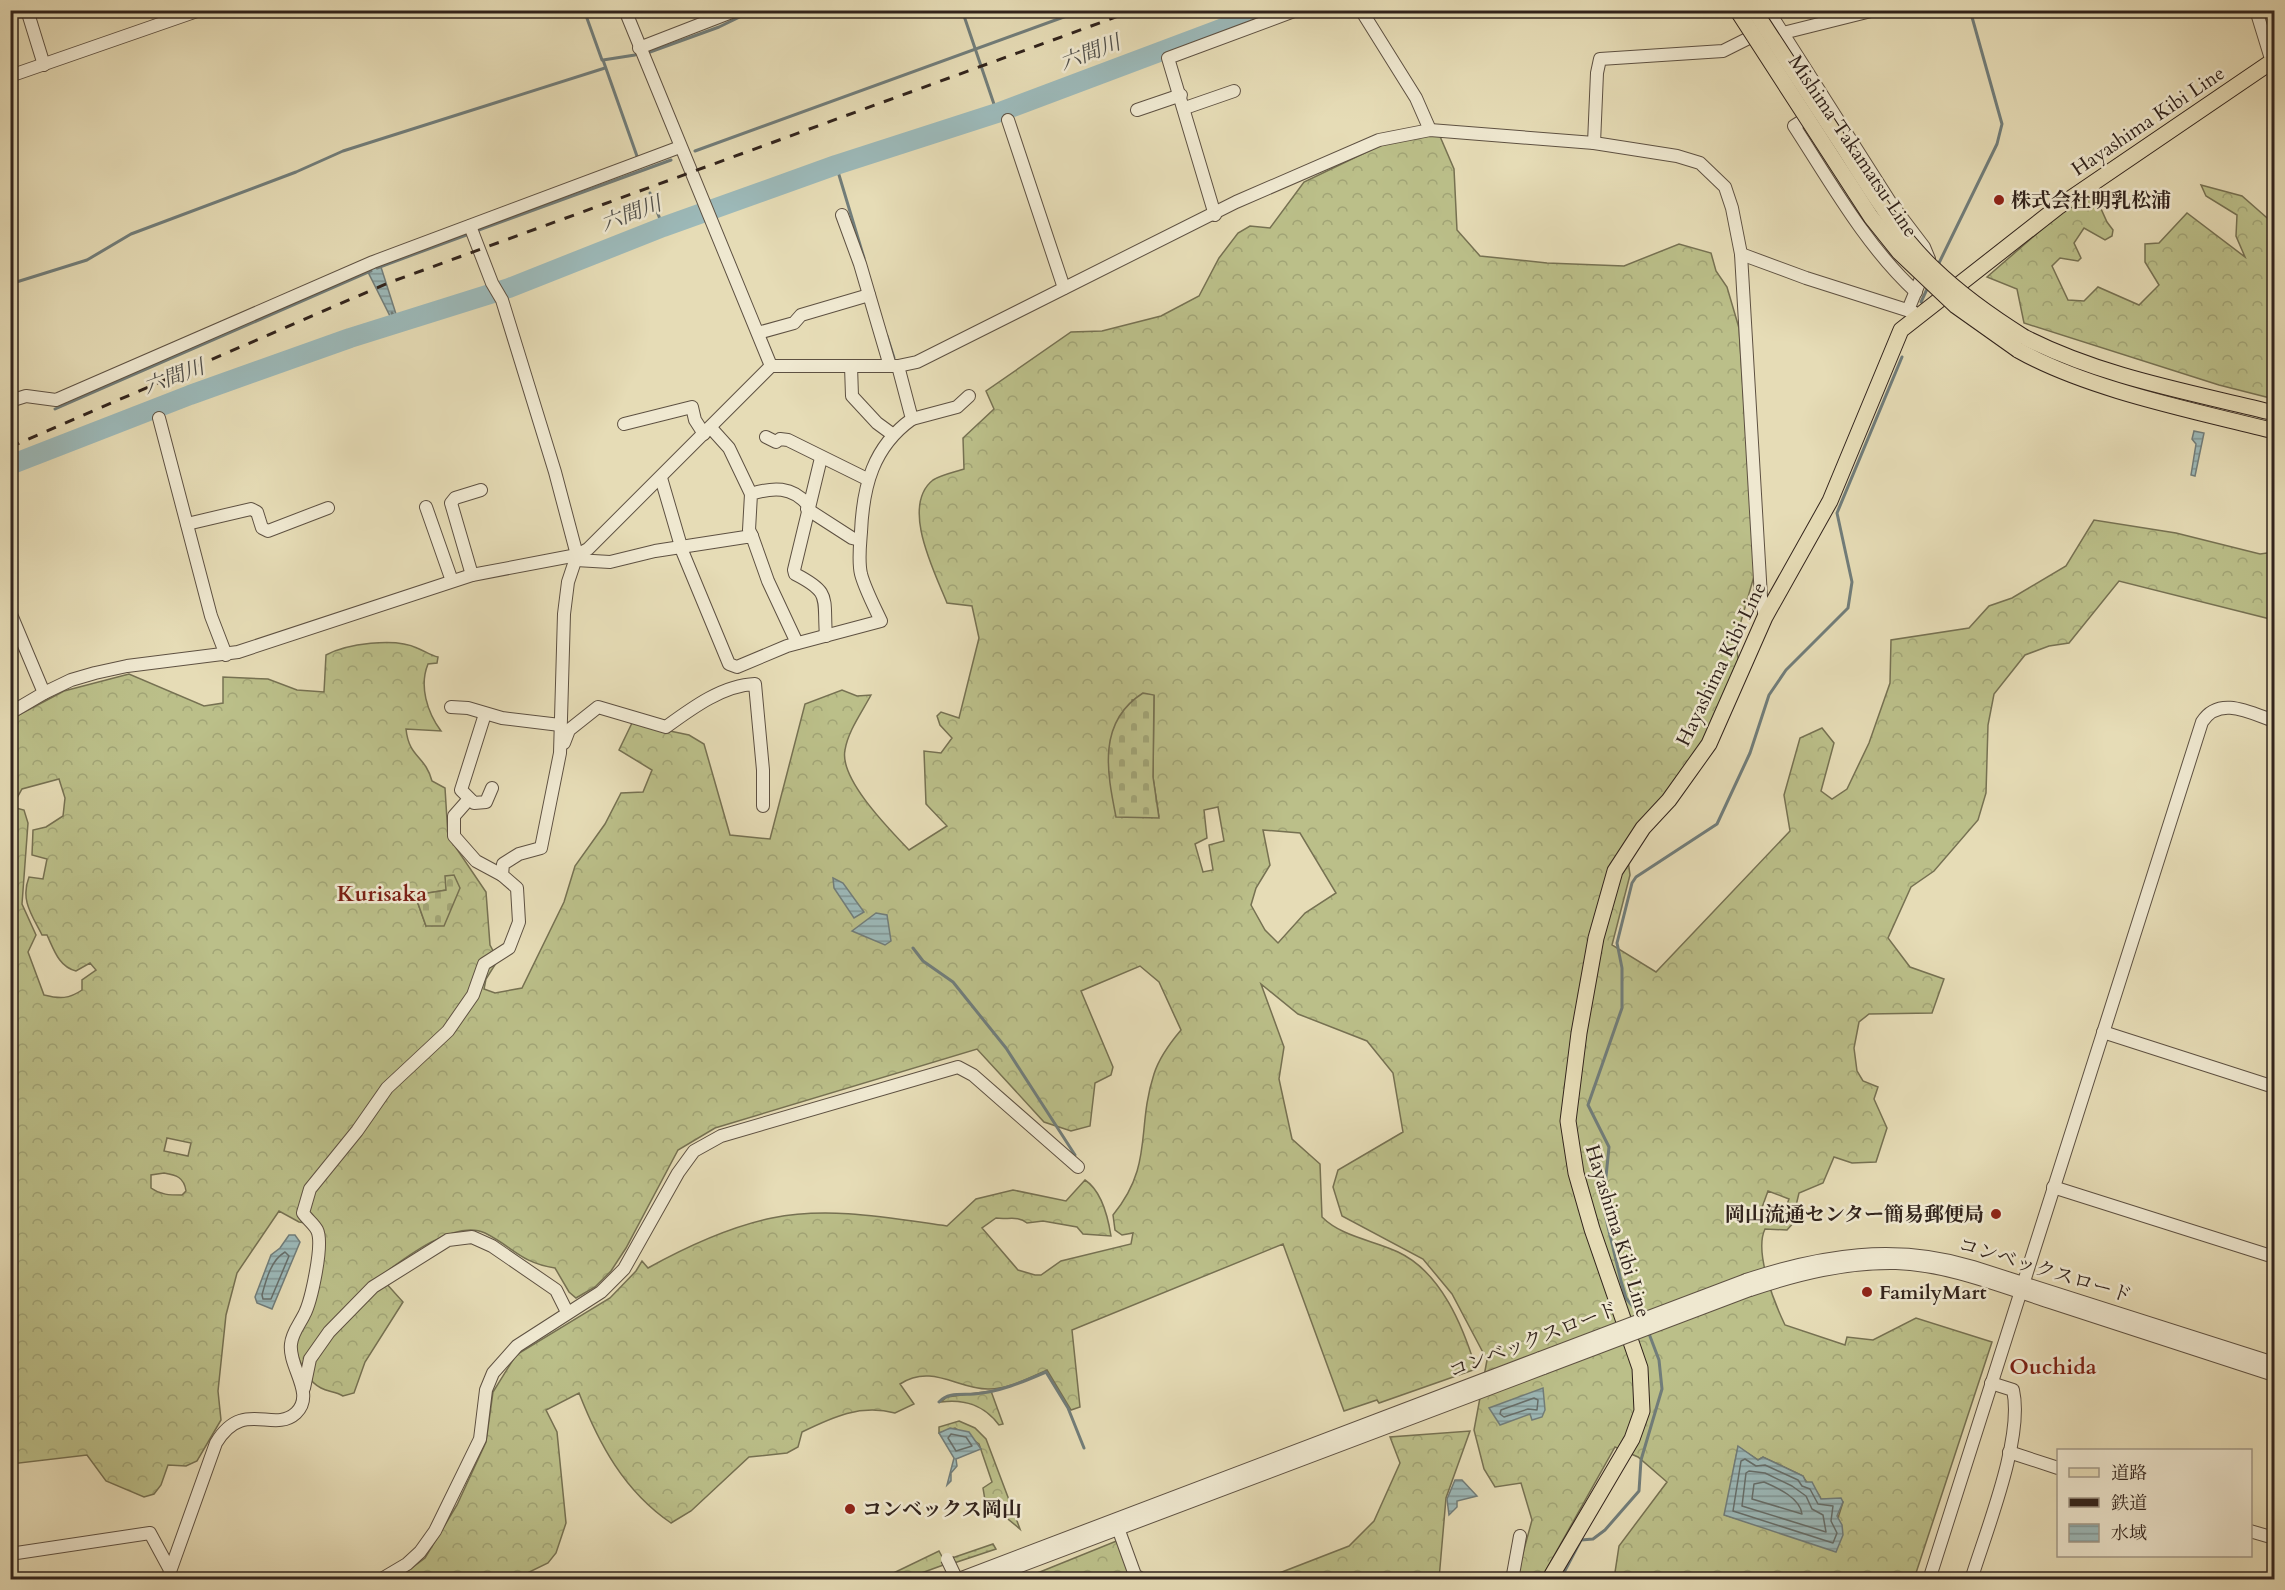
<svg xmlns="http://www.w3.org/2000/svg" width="2285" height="1590" font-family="Cardo,'Noto Serif JP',serif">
<defs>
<pattern id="grass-dots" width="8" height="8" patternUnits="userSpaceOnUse" patternTransform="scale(1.5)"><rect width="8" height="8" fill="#bbbf89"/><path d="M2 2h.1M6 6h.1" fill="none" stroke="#a1a476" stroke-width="1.8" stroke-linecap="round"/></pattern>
<pattern id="forest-crowns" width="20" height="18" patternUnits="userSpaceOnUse" patternTransform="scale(1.5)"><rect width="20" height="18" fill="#bbbf89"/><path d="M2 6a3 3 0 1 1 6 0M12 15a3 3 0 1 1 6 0" fill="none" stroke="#a1a476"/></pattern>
<pattern id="cemetery-stones" width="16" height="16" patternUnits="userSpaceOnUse" patternTransform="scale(1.5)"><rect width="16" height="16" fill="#bbbf89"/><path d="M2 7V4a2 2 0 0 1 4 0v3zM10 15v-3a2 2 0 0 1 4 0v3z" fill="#a1a476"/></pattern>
<pattern id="water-rules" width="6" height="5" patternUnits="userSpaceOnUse" patternTransform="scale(1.5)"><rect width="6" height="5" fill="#9cb9b9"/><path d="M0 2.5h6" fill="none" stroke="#809696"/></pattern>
</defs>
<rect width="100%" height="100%" fill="#e6dcb6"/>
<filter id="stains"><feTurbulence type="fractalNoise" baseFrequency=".00333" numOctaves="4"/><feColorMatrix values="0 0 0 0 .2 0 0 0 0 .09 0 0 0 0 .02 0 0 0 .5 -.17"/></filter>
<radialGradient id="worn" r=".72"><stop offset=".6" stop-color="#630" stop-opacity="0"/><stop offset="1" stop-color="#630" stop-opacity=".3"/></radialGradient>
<polygon fill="url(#grass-dots)" stroke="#767152" stroke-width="1.5" points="993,1544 996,1549 954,1563 952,1558"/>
<g fill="url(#forest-crowns)" stroke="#767152" stroke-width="1.5" fill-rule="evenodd">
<path d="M1439 134 1454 169 1457 230 1480 256 1547 263 1624 266 1679 244 1711 253 1716 271 1727 287 1739 328 1755 573 1735 642 1739 662 1701 744 1667 797 1626 845 1630 875 1612 945 1656 972 1790 831 1784 795 1800 738 1822 728 1834 743 1821 791 1832 799 1847 789 1869 743 1890 683 1891 640 1969 628 1989 606 2012 598 2066 566 2094 520 2176 533 2260 554 2274 552V620L2119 581 2069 643 2049 646 2025 655 1994 694 1988 725 1986 793 1978 820 1934 871 1911 887 1888 938 1910 967 1944 979 1932 1013 1869 1014 1859 1022 1854 1048 1857 1071 1863 1081 1878 1087 1874 1099 1887 1128 1876 1162 1852 1163 1834 1157 1823 1183 1799 1193 1794 1214 1795 1221 1787 1230 1765 1229C1754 1252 1774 1302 1785 1325L1845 1345 1847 1337 1873 1340 1916 1318 1992 1342 1914 1579H1614L1619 1546 1667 1482 1638 1457 1615 1447 1541 1579H1516L1532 1520 1521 1483 1495 1487 1484 1469 1474 1430 1487 1360 1452 1294 1423 1259 1342 1216 1333 1187 1338 1170 1403 1132 1393 1073 1367 1041 1298 1014 1261 984 1284 1047 1279 1079 1292 1139 1320 1164 1322 1217C1342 1237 1373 1240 1398 1252 1441 1272 1463 1326 1476 1369L1379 1403 1377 1400 1344 1411 1283 1244 1072 1330 1080 1407 1071 1410 1047 1370C1029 1378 1009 1389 989 1389 959 1390 932 1363 900 1384L914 1404 895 1413C860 1404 833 1417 802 1432L798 1447 787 1453 749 1457 691 1511 671 1523C624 1491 599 1444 579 1393L546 1410 557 1432 566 1523 556 1553 548 1563 515 1579 491 1576 488 1580 397 1579 425 1558 457 1505 486 1442 493 1392 516 1355 610 1298 636 1271 642 1261 648 1268C686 1247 729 1227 772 1218 829 1206 890 1218 947 1226L976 1199 1013 1190 1066 1201 1085 1180C1102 1191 1108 1217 1111 1236L1083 1234 1077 1227 1043 1221 1027 1223C1018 1215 1007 1220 996 1218L982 1228 1018 1270 1035 1275H1041L1061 1261 1131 1244 1133 1233 1122 1235 1115 1230 1113 1215C1154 1165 1136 1129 1154 1074 1159 1058 1170 1043 1181 1030L1159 982 1140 966 1081 991 1113 1067 1111 1075 1095 1083 1090 1126 1071 1131 1044 1122 977 1049 715 1128 678 1150 626 1248 611 1271 595 1287 576 1298 569 1292 555 1268C521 1263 513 1247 485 1233 451 1217 391 1269 366 1287L385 1282 403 1302 365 1362 354 1393 343 1396C335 1391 328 1392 321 1388 307 1381 299 1361 295 1347L320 1225 299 1222 279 1211 237 1273 226 1315 218 1391 221 1420 197 1461 186 1466 168 1465 161 1485 154 1494 144 1497 106 1481 87 1455 11 1464V719L64 691 129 674 204 706 223 703V677L268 679 297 690 324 692 326 655C346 644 395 637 417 648 425 651 430 655 438 657L437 663 428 664C419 686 427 712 441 731L406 729C409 758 425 755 432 781L445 788 448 836 486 892 490 945 498 960 486 979 484 989 495 993 522 988 564 902 575 866 605 824 621 793 643 792 652 770 619 750 632 723 689 735 704 744 730 835 770 839 805 704 842 690 857 696 871 695C862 712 848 731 845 750 839 779 890 830 909 850L947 826 926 804 924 751 941 753 952 738 940 725 937 716 941 712 959 718 979 638 972 606 947 603C935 573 900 506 933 480 941 475 955 472 964 469L963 438 994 409 986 391 1071 332 1102 331 1161 316 1199 296 1219 258 1238 233 1250 226 1270 228 1304 182 1379 146 1413 137ZM1154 696 1153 777 1159 817 1132 700ZM59 779 65 798 63 816 46 827 33 830 32 855 47 859 43 879 29 877C20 900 32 915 42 935H47C54 950 59 967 76 971L90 963 96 970 82 980V990C69 999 60 999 44 995L28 952 36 935 22 904 28 823 24 810 12 807 22 789ZM1218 807 1224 841 1209 845 1213 870 1203 872 1195 844 1207 838 1204 810ZM1263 830 1300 833 1336 893 1305 913 1278 943 1265 930 1251 905 1256 888 1270 865ZM447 890 426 926 415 895ZM167 1138 191 1143 188 1156 164 1151ZM164 1173C176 1175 184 1177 186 1191L182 1195C169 1195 161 1195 151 1188V1175ZM1768 1191 1789 1199 1781 1221 1760 1213ZM1738 1447 1758 1460 1763 1457 1803 1476C1807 1486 1817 1488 1821 1499L1843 1502 1837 1521 1785 1534 1725 1515Z"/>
<polygon points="2201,185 2242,196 2274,224 2274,399 2219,385 2024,323 2017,289 1987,277 2065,209 2093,191 2107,222 2113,230 2112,236 2105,240 2084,228 2074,243 2081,258 2078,261 2060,258 2052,266 2068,300 2084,301 2098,287 2139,305 2159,285 2145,262 2145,244 2159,243 2187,213 2245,257 2236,236 2237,215 2206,196"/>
<path d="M991 1391 1003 1424 999 1425C984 1405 965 1399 941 1402L947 1397Z"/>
<polygon points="959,1421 975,1428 986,1439 1020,1529 985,1500 983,1488 992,1482 979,1444 955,1428 939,1433 939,1427"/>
<polygon points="1470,1431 1446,1498 1439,1579 1264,1579 1349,1546 1374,1521 1400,1463 1390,1437"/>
<polygon points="1119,1540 1137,1580 1020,1580"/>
<polygon points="939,1551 946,1564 905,1579 879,1580"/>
</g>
<g fill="url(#cemetery-stones)" stroke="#767152" stroke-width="1.5">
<path d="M1143 693 1154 695 1153 777 1159 818 1116 817C1107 772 1097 722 1143 693Z"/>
<polygon points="454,875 460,888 444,926 426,926 415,895 446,890 445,876"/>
</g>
<g fill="url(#water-rules)" stroke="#717d7a" stroke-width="1.5">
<polygon points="380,264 396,314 390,316 367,270"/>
<polygon points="2194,431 2204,433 2195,476 2191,475 2196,444 2192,439"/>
<polygon points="833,878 843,883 864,912 854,918 834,888"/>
<polygon points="876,913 887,915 891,941 885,945 852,931"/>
<polygon points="289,1235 295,1235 300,1242 272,1309 257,1303 255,1297 271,1255 280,1248"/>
<polygon points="1543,1388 1545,1410 1542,1417 1532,1420 1530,1414 1500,1425 1489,1408"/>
<polygon points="950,1428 969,1432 981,1449 956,1459 957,1466 951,1473 951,1481 947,1485 954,1458 939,1433"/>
<polygon points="1738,1446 1758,1460 1763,1457 1803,1476 1806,1482 1812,1482 1821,1499 1841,1498 1843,1502 1837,1516 1842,1525 1843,1535 1836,1552 1724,1515"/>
<polygon points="1455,1480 1462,1480 1477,1496 1457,1501 1457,1507 1449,1515 1447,1499"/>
</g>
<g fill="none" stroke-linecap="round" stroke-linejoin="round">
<g stroke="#666e6a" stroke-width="1.5">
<path d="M285 1252 289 1256 271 1299H263L262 1295C266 1280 271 1260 285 1252Z"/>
<polygon points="1534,1398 1538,1400 1537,1410 1528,1409 1504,1417 1500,1414 1501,1410"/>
<polygon points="951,1434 966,1437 972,1446 956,1451 948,1438"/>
<polygon points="1745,1459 1756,1466 1765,1465 1798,1480 1802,1486 1810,1489 1818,1504 1833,1506 1831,1521 1837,1533 1833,1543 1733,1511 1741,1461"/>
<polygon points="1749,1471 1765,1473 1792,1486 1806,1496 1812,1509 1823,1515 1826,1532 1742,1506 1746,1473"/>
<path d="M1764 1482C1778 1488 1800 1498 1802 1514L1752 1499 1754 1484Z"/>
</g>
<g stroke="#717d7a" stroke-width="3">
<polyline points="584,10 602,60"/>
<polyline points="962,10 997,113"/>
<polyline points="650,52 719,27 754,10"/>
<polyline points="635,55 603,60 638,159"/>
<polyline points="695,151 1083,10"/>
<polyline points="836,165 864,258"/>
<polyline points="650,193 663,227"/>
<polyline points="476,231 671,160"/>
<polyline points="1938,265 1997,144 2002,124 1970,10"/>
<polyline points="377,268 469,234"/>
<polyline points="10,284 87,260 131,234 296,172 343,151 605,68"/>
<polyline points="1921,302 1928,287"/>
<polyline points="392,313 396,324"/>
<polyline points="887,336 894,358"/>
<polyline points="55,409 371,271"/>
<polyline points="10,466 11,466"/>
<polyline points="913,948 923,961 953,982 1006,1048 1075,1155"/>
<polyline points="1641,1317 1626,1298 1621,1281 1603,1206 1609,1147 1588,1105 1622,1008 1622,968 1617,943 1632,883 1636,877 1717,824 1750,753 1769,695 1786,670 1848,608 1852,582 1837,513 1902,357"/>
<path d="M939 1402C948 1392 962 1395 974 1394 999 1392 1023 1382 1046 1372L1068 1408 1084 1448"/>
<polyline points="1560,1580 1581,1540 1593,1539 1605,1530 1639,1491 1641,1460 1662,1389 1659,1360 1648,1331"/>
</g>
<polyline stroke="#9cb9b9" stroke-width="20" points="10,465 190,395 350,338 509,288 663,227 836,165 997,113 1271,10"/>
<defs>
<g id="minor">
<polyline points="27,10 44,65"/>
<polyline points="625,10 771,366"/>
<polyline points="1361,10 1416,98 1430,130"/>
<polyline points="1768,10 1892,205 1924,247 1929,259 1908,310"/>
<polyline points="2256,10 2272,62"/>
<polyline points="639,48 737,10"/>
<polyline points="10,76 200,10"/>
<polyline points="1185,108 1234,91"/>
<polyline points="1137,110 1181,95"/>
<path d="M1813 114 1794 126C1831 183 1866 246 1916 292"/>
<polyline points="1008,120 1064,288"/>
<polyline points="1594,143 1597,73 1600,59 1723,51 1755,35 1783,33 1875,10"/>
<polyline points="842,215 860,264 890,366"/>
<polyline points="1215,215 1168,58 1297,10"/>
<polyline points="1741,254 1806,278 1913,312"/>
<polyline points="758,333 794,323 801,315 869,295"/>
<polyline points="851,366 852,396 877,423 892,434"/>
<polyline points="10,401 26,396 56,400 373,262 680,147"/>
<polyline points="159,418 211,616 226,655"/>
<polyline points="912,419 957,407 969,396"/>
<polyline points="624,424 692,407 695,420 704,434"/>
<polyline points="711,428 729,448 751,494"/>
<polyline points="766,437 776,442 780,439 788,440 867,479"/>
<path d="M821 458 794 570 795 574C832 593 823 597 826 636"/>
<path d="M661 478 683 553 729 664 737 667 787 646 881 621C874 606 865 589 861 574 858 561 860 545 861 532 863 486 873 447 912 419L898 366"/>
<polyline points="426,507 452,581"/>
<polyline points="807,509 852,538 860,540"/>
<polyline points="187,524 251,509 257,512 262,528 268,531 328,508"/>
<path d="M752 536 749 530 751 494C773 487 792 486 808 505"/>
<polyline points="576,560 610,562 655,551 752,536 768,581 797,643"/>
<polyline points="472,575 451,503 455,498 481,490"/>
<polyline points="10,612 44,693"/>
<polyline points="451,707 468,708 502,718 560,725"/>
<polyline points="10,713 44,693 71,680 95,673 127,666 238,652 472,575 577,555 588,549 771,366 898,366 917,362 1236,202 1379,140 1430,130 1594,143 1677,156 1700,163 1725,187 1732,208 1741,254 1761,597 1765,617"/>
<polyline points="485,714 461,790 474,803 486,802 492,788"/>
<path d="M564 743 569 730 598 707 666 727C692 708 723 685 755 684L763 770V806"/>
<polyline points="469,799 454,816 454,836 476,861 502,875"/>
<polyline points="2103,1032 2274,1087"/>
<polyline points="2053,1187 2274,1257"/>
<path d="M1746 1280C1821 1255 1896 1243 1973 1267L2274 1363"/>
<path d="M1750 1290C1798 1274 1846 1262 1896 1263 1949 1265 2000 1286 2050 1302 2125 1327 2200 1351 2274 1375"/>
<polyline points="304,1388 310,1359 329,1332 373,1287 448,1240 472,1237 492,1246 556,1290 567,1312"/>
<polyline points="2009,1452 2058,1468"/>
<polyline points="1118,1528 1135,1575 1143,1580"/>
<polyline points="2250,1531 2274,1538"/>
<polyline points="10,1554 150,1533 170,1570"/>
<path d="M167 1580 216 1443C243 1398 273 1434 296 1413 316 1394 288 1367 291 1344 292 1333 299 1325 304 1315 311 1302 324 1244 317 1230 314 1224 307 1219 303 1213L310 1189 357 1131 387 1088 448 1031 473 995 484 964 509 948 519 922 517 888 502 875 503 864 519 854 541 848 560 753 564 614 568 582 577 555 555 472 502 300 492 283 470 226"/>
<polyline points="380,1580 407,1564 420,1552 435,1531 480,1439 486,1390 493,1373 517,1346 601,1292 624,1269 678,1173 694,1151 721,1136 958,1067 973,1075 1078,1167"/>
<polyline points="956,1580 1540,1358"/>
<polyline points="983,1580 1544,1368"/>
<polyline points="1512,1580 1520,1536"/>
<path d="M1929 1580 2202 722C2219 695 2251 713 2274 721"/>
<path d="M1971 1580C1986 1531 2024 1438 2013 1390L1991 1383"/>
</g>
<g id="major">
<path d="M2024 337C2102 377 2190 392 2274 413"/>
<path d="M2018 350C2088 390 2196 411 2274 431"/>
<polyline points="1549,1580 1632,1439 1642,1411 1640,1368 1592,1229 1576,1173 1568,1121 1579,1033 1596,938 1615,871 1643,828 1669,800 1709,744 1765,617 1830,501 1901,330 2058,207 2274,60"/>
</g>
</defs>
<use href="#minor" stroke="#5e5142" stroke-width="14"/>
<use href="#major" stroke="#31231c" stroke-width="17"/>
<use href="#minor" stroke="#efe8d0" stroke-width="12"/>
<use href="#major" stroke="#e6dcb6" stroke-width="15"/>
<polyline stroke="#31231c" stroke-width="3" stroke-dasharray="10 10" stroke-linecap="butt" points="10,447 388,283 1135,10"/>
<defs>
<g id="minor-bridge">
<polyline points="1540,1358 1746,1280"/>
<polyline points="1544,1368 1750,1290"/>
<polyline points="947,1559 957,1580"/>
</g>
<g id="major-bridge">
<polyline points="1737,10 1871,217 1899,252 1956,306 2018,350"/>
<path d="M1754 10C1784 56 1814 102 1844 148 1871 190 1897 234 1934 269 1961 295 1992 317 2024 337"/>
</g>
</defs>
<use href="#minor-bridge" stroke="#5e5142" stroke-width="14" stroke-linecap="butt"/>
<use href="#major-bridge" stroke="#31231c" stroke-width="17" stroke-linecap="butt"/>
<use href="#minor-bridge" stroke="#efe8d0" stroke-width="12"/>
<use href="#major-bridge" stroke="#e6dcb6" stroke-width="15"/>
</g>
<g fill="#8f2418" stroke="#efe8d0" stroke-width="2">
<circle cx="1999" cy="200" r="6"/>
<circle cx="1996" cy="1214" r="6"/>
<circle cx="1867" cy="1292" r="6"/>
<circle cx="850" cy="1509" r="6"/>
</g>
<g text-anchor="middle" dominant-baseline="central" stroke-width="5" stroke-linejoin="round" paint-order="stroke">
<g font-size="20" fill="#31231c" stroke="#efe8d0">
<text transform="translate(2148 121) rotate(-34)">Hayashima Kibi Line</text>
<text transform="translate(1853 146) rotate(56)">Mishima Takamatsu Line</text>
<text transform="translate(1721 664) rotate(-64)">Hayashima Kibi Line</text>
<text transform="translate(1618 1231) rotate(73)">Hayashima Kibi Line</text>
<text transform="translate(2045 1270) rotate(17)">コンベックスロード</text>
<text transform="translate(1533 1340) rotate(-21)">コンベックスロード</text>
</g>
<g font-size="20" font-weight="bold" fill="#31231c" stroke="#efe8d0" text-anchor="start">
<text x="2011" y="200">株式会社明乳松浦</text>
<text x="1984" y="1214" text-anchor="end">岡山流通センター簡易郵便局</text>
<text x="1879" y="1292">FamilyMart</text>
<text x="862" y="1509">コンベックス岡山</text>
</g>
<g font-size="21" font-style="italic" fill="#51504b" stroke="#efe8d0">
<text transform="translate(1090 53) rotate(-21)">六間川</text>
<text transform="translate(631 214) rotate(-21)">六間川</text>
<text transform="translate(174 377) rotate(-20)">六間川</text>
</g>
<g font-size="22" font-weight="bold" fill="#7a1f14" stroke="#efe8d0">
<text x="382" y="894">Kurisaka</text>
<text x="2053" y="1367">Ouchida</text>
</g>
</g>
<rect width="2285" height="1590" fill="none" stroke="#e6dcb6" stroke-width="36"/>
<rect x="12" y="12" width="2261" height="1566" fill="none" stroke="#31231c" stroke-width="3"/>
<rect x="18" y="18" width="2249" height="1554" fill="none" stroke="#31231c" stroke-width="1.5"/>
<rect x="2057" y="1449" width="195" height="108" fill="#efe8d0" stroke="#a39988" stroke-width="1.5"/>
<rect x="2069" y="1468" width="30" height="9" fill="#e6dcb6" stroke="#a39988" stroke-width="1.5"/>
<text x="2111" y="1479" font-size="18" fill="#31231c">道路</text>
<rect x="2069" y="1498" width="30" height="9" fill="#31231c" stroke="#a39988" stroke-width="1.5"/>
<text x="2111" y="1509" font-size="18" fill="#31231c">鉄道</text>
<rect x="2069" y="1524" width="30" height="18" fill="url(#water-rules)" stroke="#a39988" stroke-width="1.5"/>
<text x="2111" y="1539" font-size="18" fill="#31231c">水域</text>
<rect width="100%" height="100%" filter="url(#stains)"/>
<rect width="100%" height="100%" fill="url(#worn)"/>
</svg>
